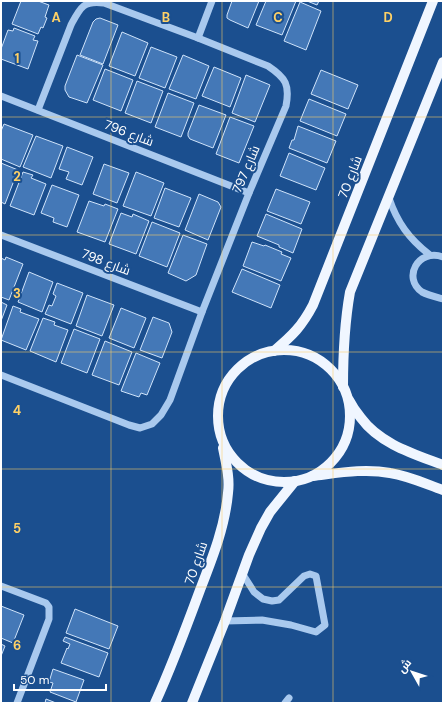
<svg xmlns="http://www.w3.org/2000/svg" width="444" height="704" font-family="'DM Sans',Cairo,sans-serif">
<rect width="100%" height="100%" fill="#1b4f8f"/>
<g fill="#4478b7" stroke="#cfe3fa">
<polygon points="21,1 38,1 49,5 45,17 47,18 43,28 41,27 38,34 12,24"/>
<polygon points="232,1 259,1 248,28 230,20 227,18 227,15"/>
<polygon points="266,1 296,1 282,35 256,25"/>
<polygon points="307,1 319,1 317,5"/>
<polygon points="300,2 321,11 306,50 284,41"/>
<polygon points="100,18 118,25 103,64 80,55 93,22 96,19"/>
<polygon points="14,28 35,36 33,40 38,41 28,69 1,59 1,49 8,30 13,31"/>
<polygon points="122,32 148,43 135,76 109,66"/>
<polygon points="151,47 177,57 165,88 139,78"/>
<polygon points="77,55 103,65 87,103 69,97 65,90 65,86"/>
<polygon points="183,55 209,66 196,99 169,89"/>
<polygon points="214,67 241,78 230,107 202,96"/>
<polygon points="105,69 133,80 121,111 93,100"/>
<polygon points="321,70 358,85 348,109 311,94"/>
<polygon points="246,75 270,85 255,122 232,113"/>
<polygon points="137,81 163,91 151,123 125,113"/>
<polygon points="168,93 194,103 181,137 155,127"/>
<polygon points="309,99 346,114 337,136 300,121"/>
<polygon points="199,105 226,115 213,148 190,139 188,136 188,133"/>
<polygon points="230,117 254,126 239,163 216,154"/>
<polygon points="4,124 33,135 20,167 1,159 1,131"/>
<polygon points="298,126 336,141 327,163 289,148 292,140 294,140"/>
<polygon points="36,136 63,146 51,178 23,167"/>
<polygon points="67,147 93,157 82,185 66,179 69,172 59,169"/>
<polygon points="289,153 325,168 316,190 280,176"/>
<polygon points="1,163 18,170 5,204 1,202"/>
<polygon points="104,164 129,173 117,203 93,194"/>
<polygon points="23,172 33,175 31,178 46,184 34,215 10,206"/>
<polygon points="136,172 164,183 151,216 123,206"/>
<polygon points="52,185 79,195 67,227 53,222 54,218 41,213"/>
<polygon points="165,188 191,198 179,227 154,218"/>
<polygon points="276,189 310,202 301,224 267,211"/>
<polygon points="199,194 218,202 221,207 208,240 185,230"/>
<polygon points="89,201 104,206 105,204 118,209 105,242 77,232"/>
<polygon points="121,213 132,217 133,214 149,221 136,254 109,244"/>
<polygon points="266,214 302,229 293,253 279,247 279,245 257,236"/>
<polygon points="152,222 180,233 167,267 139,256"/>
<polygon points="183,235 207,244 196,275 186,281 168,273"/>
<polygon points="252,242 264,246 265,245 282,252 281,254 291,258 281,281 243,266"/>
<polygon points="6,257 23,264 9,300 1,297 1,258 5,260"/>
<polygon points="242,269 280,285 271,308 232,292"/>
<polygon points="29,272 53,282 42,312 18,302"/>
<polygon points="57,283 83,293 71,324 45,314 49,305 52,306 56,296 53,294"/>
<polygon points="87,295 114,305 102,336 76,326"/>
<polygon points="1,302 7,305 1,321"/>
<polygon points="13,306 21,309 20,312 39,319 26,350 1,340"/>
<polygon points="121,308 146,318 134,348 109,338"/>
<polygon points="153,317 169,323 172,332 162,358 140,350"/>
<polygon points="43,318 55,322 54,325 68,330 56,362 30,351"/>
<polygon points="74,329 100,339 87,373 61,363"/>
<polygon points="105,341 132,352 119,385 92,375"/>
<polygon points="136,353 160,363 147,395 141,393 139,397 121,391"/>
<polygon points="1,606 24,615 13,643 1,638"/>
<polygon points="75,609 118,626 109,649 66,633"/>
<polygon points="65,637 108,653 99,677 61,663 67,648 68,649 70,644 63,641"/>
<polygon points="1,644 5,646 1,656"/>
<polygon points="53,669 84,680 76,702 50,692 53,683 49,682"/>
<polygon points="46,699 56,703 45,703"/>
</g>
<g fill="none" stroke-linecap="round" stroke-linejoin="round">
<g stroke="#a9c9ee" stroke-width="7">
<polyline points="198,38 212,1"/>
<polyline points="1,96 249,193"/>
<path d="M389 198C397 222 409 239 430 255"/>
<polyline points="1,235 202,312"/>
<path d="M443 257C418 248 402 278 422 292 428 295 436 297 443 299"/>
<path d="M1 375 129 425 140 428 152 424 161 415 170 400 202 312 249 193 286 106C290 85 286 78 268 66L198 38 104 3C83 0 80 8 71 25L38 110"/>
<polyline points="1,586 46,603 49,607 49,619 17,703"/>
<polyline points="225,621 262,620 291,625 316,632 325,625 316,576 310,574 304,576 279,600 272,601 263,599 254,592 242,573"/>
<polyline points="285,703 289,698"/>
</g>
<g stroke="#f0f6ff" stroke-width="10">
<circle cx="284" cy="416" r="66"/>
<path d="M274 351C293 335 302 326 313 305L433 1"/>
<path d="M343 387C343 353 344 326 350 292L443 62"/>
<path d="M349 400C352 406 356 412 361 418 380 444 414 454 443 465"/>
<path d="M313 476C338 473 365 468 390 473 409 476 426 484 443 490"/>
<path d="M155 703C172 666 186 628 200 590 212 559 225 527 228 493 230 478 226 463 223 448"/>
<polyline points="192,703 225,621 249,555 261,528 270,512 295,481"/>
</g>
</g>
<path fill="none" stroke="#ffd166" stroke-width="1" stroke-opacity="0.55" d="M111 1V703M222 1V703M333 1V703M1 117H443M1 235H443M1 352H443M1 469H443M1 587H443"/>
<g text-anchor="middle" dominant-baseline="central" stroke-width="4" stroke-linejoin="round" paint-order="stroke">
<g font-size="13" fill="#fff" stroke="#1b4f8f">
<text transform="translate(129 133) rotate(21)">شارع 796</text>
<text transform="translate(246 169) rotate(-67)">شارع 797</text>
<text transform="translate(350 177) rotate(-69)">شارع 70</text>
<text transform="translate(106 262) rotate(21)">شارع 798</text>
<text transform="translate(196 563) rotate(-71)">شارع 70</text>
</g>
</g>
<g font-size="13" text-anchor="middle" font-weight="bold" fill="#ffd166" stroke="#1b4f8f" stroke-width="4" stroke-linejoin="round" paint-order="stroke">
<text x="56" y="22">A</text>
<text x="166" y="22">B</text>
<text x="278" y="22">C</text>
<text x="388" y="22">D</text>
<text x="17" y="63">1</text>
<text x="17" y="181">2</text>
<text x="17" y="298">3</text>
<text x="17" y="415">4</text>
<text x="17" y="533">5</text>
<text x="17" y="650">6</text>
</g>
<rect width="444" height="704" fill="none" stroke="#ffffff" stroke-width="4"/>
<g transform="translate(412 672) rotate(309)" stroke="#1b4f8f" stroke-width="3" paint-order="stroke">
<path d="M0-3L7 15L0 10L-7 15Z" fill="#ffffff"/>
<text y="-6" font-size="11" font-weight="bold" text-anchor="middle" fill="#ffffff">ش</text>
</g>
<path d="M14 684v6h92v-6" fill="none" stroke="#ffffff" stroke-width="2"/>
<text x="20" y="684" font-size="12" fill="#ffffff" stroke="#1b4f8f" stroke-width="3" paint-order="stroke">50 m</text>
</svg>
